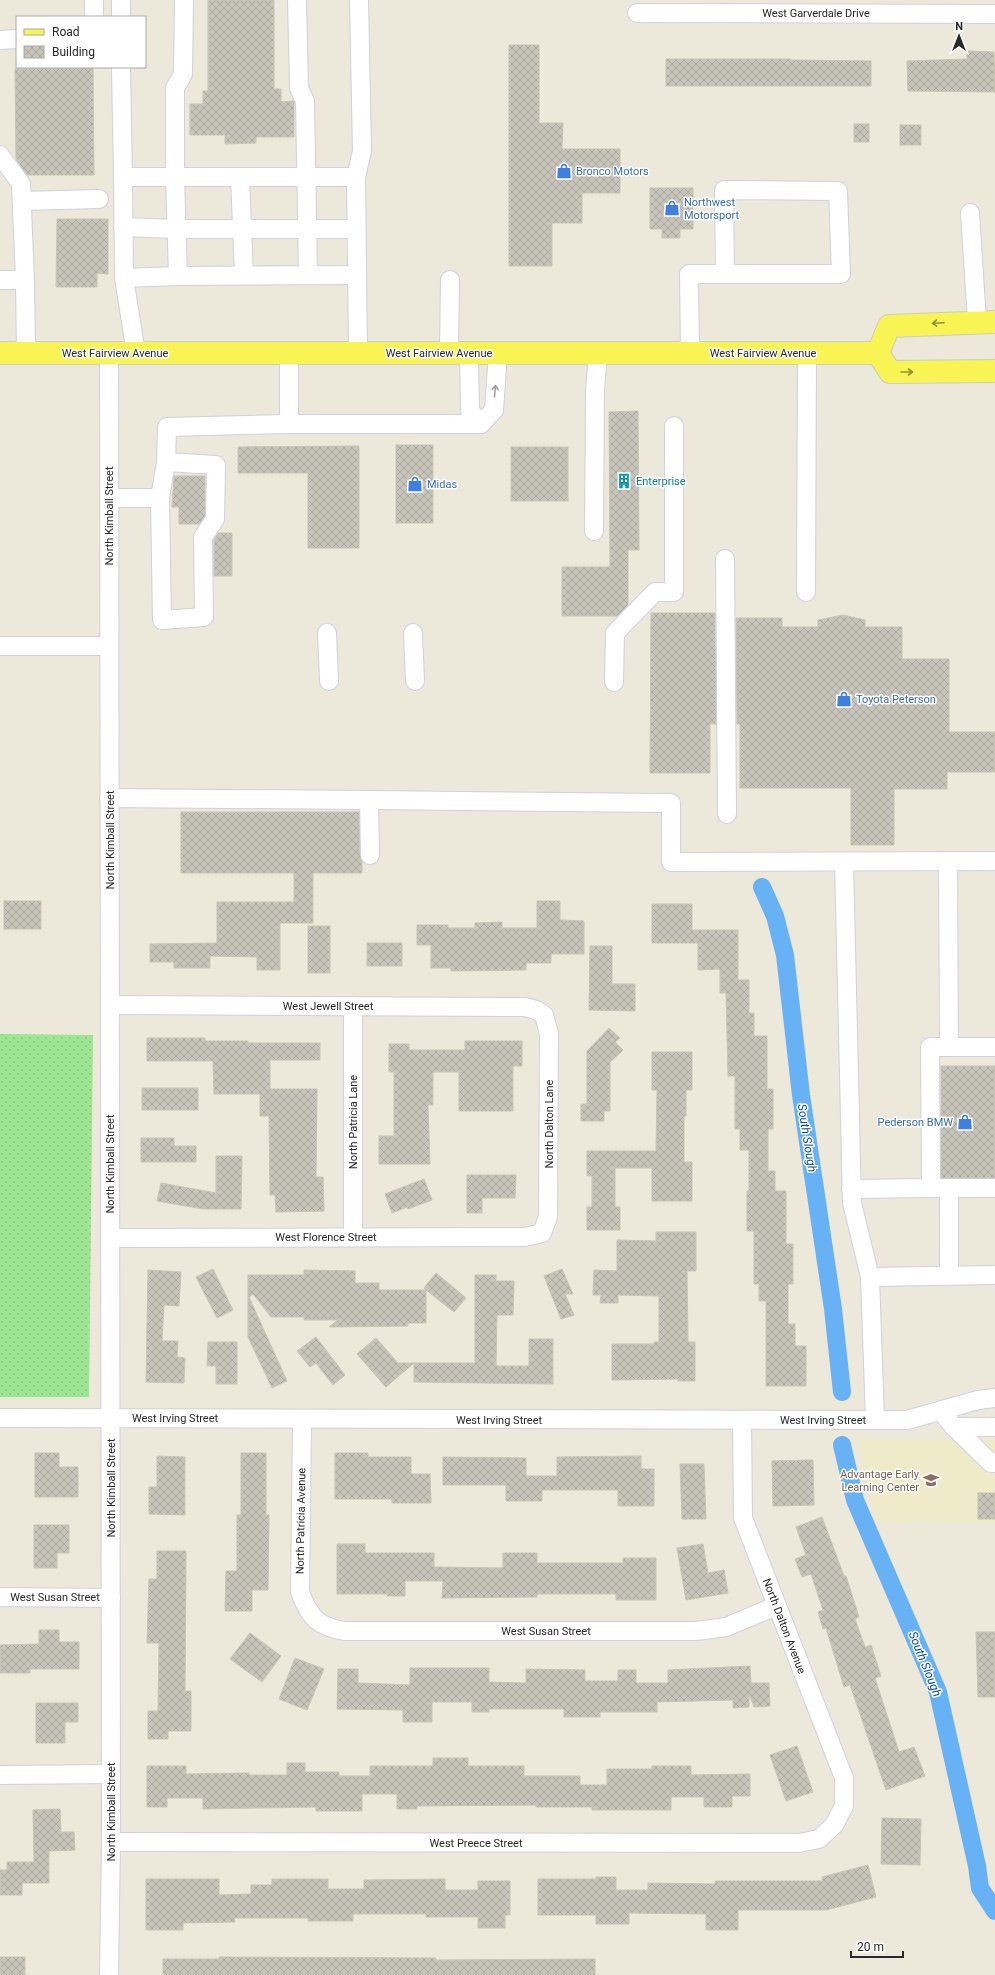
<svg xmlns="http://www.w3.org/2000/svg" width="995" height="1975" font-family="Roboto,sans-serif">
<defs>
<pattern id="grass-dots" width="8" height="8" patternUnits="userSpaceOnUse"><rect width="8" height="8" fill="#9ee693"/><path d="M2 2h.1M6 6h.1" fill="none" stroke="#88c57f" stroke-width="1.8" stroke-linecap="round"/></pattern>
<pattern id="building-cross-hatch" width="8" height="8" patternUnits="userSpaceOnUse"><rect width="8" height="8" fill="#c7c5b9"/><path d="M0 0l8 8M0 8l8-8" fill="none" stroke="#aba99f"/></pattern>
</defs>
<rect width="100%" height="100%" fill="#ece8da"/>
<polygon fill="#efebc8" points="857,1440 995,1440 995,1523 876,1521"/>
<polygon fill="url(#grass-dots)" points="0,1034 93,1035 89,1397 0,1397"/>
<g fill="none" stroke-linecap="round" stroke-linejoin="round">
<g stroke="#67b1f5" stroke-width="18">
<polyline points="762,887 775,916 785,955 801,1095 833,1309 842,1392"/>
<polyline points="842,1445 855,1500 938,1692 977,1866 980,1888 995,1911"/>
</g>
</g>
<g fill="url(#building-cross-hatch)" stroke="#c8c5b4">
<polygon points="208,0 274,0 274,89 281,89 281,102 294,101 294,137 256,137 256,143 225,144 225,135 190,135 190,104 203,104 203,91 208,91"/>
<polygon points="509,45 539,45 539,123 563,123 562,149 620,149 620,193 582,193 582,223 552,223 552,266 509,266"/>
<polygon points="967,51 994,52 995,92 908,91 907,61 967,59"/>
<polygon points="666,59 791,59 791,60 871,61 871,86 666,86"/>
<polygon points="93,68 94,175 27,175 16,159 15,69"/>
<rect x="854" y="124" width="15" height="18"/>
<rect x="900" y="125" width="21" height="20"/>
<polygon points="650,188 693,188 693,229 680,229 680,238 662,238 662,229 650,229"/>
<polygon points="57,219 108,219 108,274 97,273 97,287 56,287"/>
<polygon points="638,411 639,550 628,550 628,605 617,616 562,616 562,567 610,567 609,412"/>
<rect x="396" y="445" width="37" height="78"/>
<polygon points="359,446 359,548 308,548 308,473 238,473 238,447"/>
<rect x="511" y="447" width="57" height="54"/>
<polygon points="174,476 205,476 205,516 199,524 179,524 179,507 172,507"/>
<polygon points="218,533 232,533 232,576 214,576 214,540"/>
<polygon points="651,613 715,613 716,724 710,724 710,773 650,773"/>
<polygon points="843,615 865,620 865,627 902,627 902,659 949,659 949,732 995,732 995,772 947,772 947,789 894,789 894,845 851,845 851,788 740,788 740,724 737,724 736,618 782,618 782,627 818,627 818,620"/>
<polygon points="181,812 359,812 360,855 362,862 362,873 313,873 313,923 280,923 280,970 257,970 257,957 210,956 210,968 174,968 174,962 150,962 150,944 217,943 217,902 294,902 294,873 181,873"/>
<rect x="4" y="901" width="37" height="28"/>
<polygon points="537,901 560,901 560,920 584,921 584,954 551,954 551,963 526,963 526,970 451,971 451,968 431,968 431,945 417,945 417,925 448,925 448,928 475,928 475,923 502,922 502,928 537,928"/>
<polygon points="652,904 692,904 692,930 738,930 738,980 749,980 749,1013 754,1013 754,1036 767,1036 767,1089 773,1089 773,1129 768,1129 768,1171 775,1171 775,1191 786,1191 786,1244 793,1244 793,1284 788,1284 788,1324 795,1324 795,1346 806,1346 806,1386 766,1386 766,1301 759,1301 759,1284 754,1284 754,1231 747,1231 747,1191 749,1191 749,1150 740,1150 740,1129 735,1129 735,1076 728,1076 726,993 720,993 720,969 698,970 698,943 652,943"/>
<rect x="308" y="926" width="22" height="47"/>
<rect x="367" y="943" width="35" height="23"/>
<polygon points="590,946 612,946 612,984 635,984 635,1011 589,1010"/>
<polygon points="609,1028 620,1038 615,1042 623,1050 610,1062 610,1111 604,1111 604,1121 581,1121 581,1104 587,1104 587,1051"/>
<polygon points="147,1038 205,1038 205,1041 248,1041 248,1043 320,1043 320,1060 270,1060 270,1089 317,1089 316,1177 323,1177 324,1211 276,1212 275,1195 270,1195 269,1116 260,1116 260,1094 214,1094 213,1061 147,1061"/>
<polygon points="465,1041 522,1041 522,1066 513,1066 513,1111 459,1111 459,1072 433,1072 433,1105 428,1105 430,1164 379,1164 379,1136 394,1136 394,1072 389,1072 389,1044 409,1044 409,1050 465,1050"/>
<polygon points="652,1052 692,1052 692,1090 686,1090 686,1116 684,1116 684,1162 692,1162 692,1201 652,1201 652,1168 615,1168 615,1207 620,1207 620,1230 587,1230 587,1207 592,1207 592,1176 587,1176 587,1151 656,1151 657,1090 652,1090"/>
<rect x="941" y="1066" width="54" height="112"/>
<rect x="142" y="1088" width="56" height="22"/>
<polygon points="141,1138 174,1138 174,1146 196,1146 196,1162 141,1162"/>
<polygon points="216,1156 242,1156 241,1209 203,1209 157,1201 161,1183 216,1193"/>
<polygon points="467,1175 516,1175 515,1198 482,1198 482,1213 467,1213"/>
<polygon points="424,1179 432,1200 408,1209 407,1207 392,1213 385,1194"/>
<polygon points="656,1232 696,1232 696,1271 687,1271 688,1342 695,1342 695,1381 678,1381 678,1379 612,1380 612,1344 654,1344 654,1342 659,1342 659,1296 618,1295 618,1303 600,1303 601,1295 593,1295 594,1270 617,1271 617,1240 656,1241"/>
<polygon points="213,1269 233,1310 217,1318 196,1277"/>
<polygon points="562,1269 573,1294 565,1294 574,1315 561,1319 544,1276"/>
<polygon points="148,1270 181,1272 179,1306 164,1305 162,1341 178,1341 177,1357 185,1358 184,1383 146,1382"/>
<polygon points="304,1270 355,1271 355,1283 379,1283 379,1290 426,1290 424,1288 436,1273 466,1298 454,1312 426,1290 426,1323 408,1323 408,1326 329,1327 338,1320 304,1320 304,1317 271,1317 253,1294 249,1297 287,1381 272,1388 248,1337 248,1275 304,1275"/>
<polygon points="475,1275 496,1275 496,1281 514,1281 513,1315 497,1315 496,1366 529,1366 529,1339 553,1339 553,1384 414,1382 414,1363 386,1387 357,1354 376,1338 398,1363 475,1363"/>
<polygon points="316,1337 345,1375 333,1385 316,1363 310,1367 297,1351"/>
<polygon points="208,1342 237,1342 237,1384 216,1384 216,1366 207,1366"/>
<polygon points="35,1453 59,1453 59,1467 78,1467 78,1497 35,1497"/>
<polygon points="241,1453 266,1453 266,1515 269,1515 268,1590 252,1590 252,1611 225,1611 226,1571 237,1571 237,1515 241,1515"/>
<polygon points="335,1453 368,1453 368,1457 411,1457 411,1474 430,1474 431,1503 392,1503 392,1499 335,1499"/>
<polygon points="157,1456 185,1457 185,1515 149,1514 149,1487 157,1487"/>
<polygon points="641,1456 641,1469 654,1469 654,1506 618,1506 618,1490 542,1490 542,1501 506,1501 506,1485 443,1485 443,1457 526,1458 526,1476 557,1476 557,1457"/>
<polygon points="813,1460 814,1505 773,1506 772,1461"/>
<polygon points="680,1464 704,1464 706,1519 682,1519"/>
<rect x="978" y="1493" width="17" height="26"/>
<polygon points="822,1517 844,1576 846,1576 859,1617 855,1619 865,1647 871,1645 881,1676 875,1678 899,1752 914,1747 925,1776 886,1790 850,1685 844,1687 826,1628 823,1629 818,1612 823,1610 811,1574 802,1577 795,1559 806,1555 796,1527"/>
<polygon points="34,1525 69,1525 69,1553 57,1553 57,1568 34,1568"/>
<polygon points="337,1544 365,1544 365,1553 434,1553 434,1567 503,1568 503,1553 537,1553 537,1563 623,1563 623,1558 656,1558 656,1600 616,1600 616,1594 537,1594 537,1597 442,1598 443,1581 405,1581 405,1596 387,1596 387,1594 337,1594"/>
<polygon points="703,1544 708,1573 724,1570 728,1593 686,1600 677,1548"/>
<polygon points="157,1551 186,1551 185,1691 191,1691 191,1731 168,1731 168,1739 148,1739 148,1711 158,1711 159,1643 147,1643 149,1579 157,1579"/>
<polygon points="39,1630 59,1630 59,1642 79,1642 79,1669 30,1669 30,1673 0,1673 0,1645 39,1644"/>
<polygon points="976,1632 995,1632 995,1697 978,1697"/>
<polygon points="250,1633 281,1656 262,1682 230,1659"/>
<polygon points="295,1658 324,1669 307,1710 279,1699"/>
<polygon points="750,1666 751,1683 769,1683 770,1706 754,1707 749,1694 749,1707 733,1708 733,1700 657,1702 657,1712 600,1712 600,1717 564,1717 564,1709 489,1709 489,1712 472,1712 472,1702 432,1702 432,1722 403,1722 403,1710 337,1709 338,1669 358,1669 358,1683 410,1685 410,1668 489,1668 489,1682 526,1683 526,1669 585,1670 585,1681 618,1681 618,1670 636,1670 636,1683 668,1683 668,1670"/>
<polygon points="36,1703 78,1703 78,1722 65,1722 65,1743 36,1743"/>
<polygon points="797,1746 813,1792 786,1801 770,1755"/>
<polygon points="433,1758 468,1758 468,1766 524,1766 524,1776 580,1776 580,1785 607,1785 607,1769 652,1769 652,1766 691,1766 691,1775 750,1774 750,1796 732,1796 732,1807 704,1807 704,1797 671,1797 671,1810 592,1810 592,1807 536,1807 536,1805 417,1806 417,1809 397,1809 397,1794 362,1794 362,1811 316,1811 316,1807 203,1809 203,1798 167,1798 167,1807 147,1807 147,1766 186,1766 186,1774 249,1773 249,1775 287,1775 287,1763 305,1763 305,1772 339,1772 339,1776 370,1776 370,1766 433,1766"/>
<polygon points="60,1809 61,1832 74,1832 75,1850 49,1851 49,1883 22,1883 22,1895 0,1895 0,1870 7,1870 7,1862 34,1862 33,1810"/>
<polygon points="882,1818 921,1819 920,1865 881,1864"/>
<polygon points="868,1865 876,1897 826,1910 738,1910 738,1930 706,1930 706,1914 629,1913 629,1924 596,1924 596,1915 538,1915 538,1879 596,1879 596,1877 616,1877 616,1890 648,1890 648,1883 715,1884 715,1881 823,1881 822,1877"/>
<polygon points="146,1879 219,1879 219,1895 251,1894 251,1885 272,1885 272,1879 328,1879 328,1889 364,1889 364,1880 445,1879 445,1890 478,1890 478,1881 510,1881 510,1915 505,1915 505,1928 478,1928 478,1917 426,1917 426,1914 353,1914 353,1921 308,1921 308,1918 234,1918 235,1922 183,1923 183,1930 146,1930"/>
<rect x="0" y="1957" width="25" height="18"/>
<polygon points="219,1957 436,1958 436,1960 595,1959 595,1975 163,1975 163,1959 219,1959"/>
</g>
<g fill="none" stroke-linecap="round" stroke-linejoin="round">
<defs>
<g id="minor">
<polyline points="94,0 94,17"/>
<polyline points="121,0 121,17"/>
<polyline points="297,0 299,88 305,101 308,275"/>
<polyline points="637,13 995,14"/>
<polyline points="0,40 17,39"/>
<polyline points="121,67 123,177"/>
<polyline points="0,155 21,184 25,280"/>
<polyline points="240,177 244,275"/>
<polyline points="356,177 362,151 359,0"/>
<polyline points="22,201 99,199"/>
<polyline points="970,213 977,321"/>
<polyline points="123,227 177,229 356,229"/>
<polyline points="178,276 175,177 175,88 183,74 184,0"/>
<polyline points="124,278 178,276 357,275"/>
<polyline points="0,280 25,280 26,353"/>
<polyline points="109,353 111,1842 109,1975"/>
<polyline points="136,353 124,278 123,177 356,177 358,353"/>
<polyline points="449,353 450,280"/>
<polyline points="469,353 470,411 481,424"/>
<polyline points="690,353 689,274 841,274 838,191 724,190 725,274"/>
<polyline points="289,424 481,424"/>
<polyline points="481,424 494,410 498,353"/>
<polyline points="109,498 160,498 162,620 204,617 203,537 215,519 216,465 166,462 167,427 289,424 289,353"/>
<polyline points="160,498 166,462"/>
<polyline points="594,531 595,390 598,353"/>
<polyline points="725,559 727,814"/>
<polyline points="806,592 807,352"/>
<polyline points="327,633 329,681"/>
<polyline points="413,633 415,681"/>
<polyline points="0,646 109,646"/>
<polyline points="614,682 615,633 655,592 674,592 674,426"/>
<polyline points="109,798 369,800 370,855"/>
<polyline points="369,800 671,803 671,862 995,861"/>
<polyline points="948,861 949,1047 930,1047 931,1188 949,1188 949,1276"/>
<polyline points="844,862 852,1203 870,1277"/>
<polyline points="110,1005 525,1007 536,1010 544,1015 549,1034 548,1217 542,1233 525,1237 111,1238"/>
<polyline points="353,1006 353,1237"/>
<polyline points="949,1047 995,1047"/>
<polyline points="949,1188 995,1188"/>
<polyline points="851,1189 931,1188"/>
<polyline points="941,1411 954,1427 995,1427"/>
<polyline points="0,1418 907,1420 978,1400 995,1398"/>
<path d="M302 1419 300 1592C309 1617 318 1627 345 1631H696L726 1627 776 1606"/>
<polyline points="875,1420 870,1277 995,1275"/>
<polyline points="954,1427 991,1463 995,1463"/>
<polyline points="0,1597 111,1598"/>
<polyline points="0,1775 111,1774"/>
<polyline points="111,1842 799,1843 819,1839 834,1825 844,1806 844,1778 743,1518 742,1420"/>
</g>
<g id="major">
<polyline points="0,353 878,353"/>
<polyline points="878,353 889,326 995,322"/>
<polyline points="878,353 890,372 995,371"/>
</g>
</defs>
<use href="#minor" stroke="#d0cfe3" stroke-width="20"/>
<use href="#major" stroke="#ccc" stroke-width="24"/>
<use href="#minor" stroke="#fff" stroke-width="18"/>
<use href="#major" stroke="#f8f454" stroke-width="22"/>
</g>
<defs><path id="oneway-shaft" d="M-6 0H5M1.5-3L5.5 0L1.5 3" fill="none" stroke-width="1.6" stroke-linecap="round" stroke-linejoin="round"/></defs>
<g stroke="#908e3e">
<use href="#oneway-shaft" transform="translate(938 323) rotate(177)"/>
<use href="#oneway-shaft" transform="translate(907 372)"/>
</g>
<use stroke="#9f9f9f" href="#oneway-shaft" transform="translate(495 391) rotate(-85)"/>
<defs>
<symbol id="shop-bare" viewBox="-9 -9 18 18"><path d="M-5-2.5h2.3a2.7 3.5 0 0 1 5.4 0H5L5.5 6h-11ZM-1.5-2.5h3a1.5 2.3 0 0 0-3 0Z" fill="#3f7fe0" stroke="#fff" stroke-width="2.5" paint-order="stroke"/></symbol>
<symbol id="building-bare" viewBox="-9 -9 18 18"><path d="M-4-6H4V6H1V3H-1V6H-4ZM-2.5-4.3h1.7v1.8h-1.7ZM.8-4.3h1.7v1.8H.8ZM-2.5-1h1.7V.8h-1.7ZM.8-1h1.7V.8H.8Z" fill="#0f9aa8" stroke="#fff" stroke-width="2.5" paint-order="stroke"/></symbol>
<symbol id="school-bare" viewBox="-9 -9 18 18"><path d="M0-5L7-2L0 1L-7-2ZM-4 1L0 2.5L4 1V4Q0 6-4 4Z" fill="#8d6e63" stroke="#fff" stroke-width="2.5" paint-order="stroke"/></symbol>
</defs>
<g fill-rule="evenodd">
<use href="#shop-bare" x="553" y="160" width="22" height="22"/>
<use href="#shop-bare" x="661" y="197" width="22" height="22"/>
<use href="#building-bare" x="613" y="470" width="22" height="22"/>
<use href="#shop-bare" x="404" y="473" width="22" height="22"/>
<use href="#shop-bare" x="833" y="688" width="22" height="22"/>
<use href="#shop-bare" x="954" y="1111" width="22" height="22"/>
<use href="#school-bare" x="920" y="1469" width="22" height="22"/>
</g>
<g text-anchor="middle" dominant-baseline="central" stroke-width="3" stroke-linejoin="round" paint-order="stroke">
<g font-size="11" fill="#292929" stroke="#fff">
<text x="816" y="13">West Garverdale Drive</text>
<text x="115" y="353">West Fairview Avenue</text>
<text x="439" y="353">West Fairview Avenue</text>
<text x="763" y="353">West Fairview Avenue</text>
<text transform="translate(109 516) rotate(-90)">North Kimball Street</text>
<text transform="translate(110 840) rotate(-90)">North Kimball Street</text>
<text x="328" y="1006">West Jewell Street</text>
<text transform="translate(353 1122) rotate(-90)">North Patricia Lane</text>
<text transform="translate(549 1124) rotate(-90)">North Dalton Lane</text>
<text transform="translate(110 1164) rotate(-90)">North Kimball Street</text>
<text x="326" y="1237">West Florence Street</text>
<text x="175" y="1418">West Irving Street</text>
<text x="499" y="1420">West Irving Street</text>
<text x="823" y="1420">West Irving Street</text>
<text transform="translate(111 1488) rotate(-90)">North Kimball Street</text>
<text transform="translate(301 1521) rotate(-89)">North Patricia Avenue</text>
<text x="55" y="1597">West Susan Street</text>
<text transform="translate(784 1626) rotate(69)">North Dalton Avenue</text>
<text x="546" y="1631">West Susan Street</text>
<text transform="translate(111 1812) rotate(-90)">North Kimball Street</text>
<text x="476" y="1843">West Preece Street</text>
</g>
<g font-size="11" fill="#366cbe" stroke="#fff" text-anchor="start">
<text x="576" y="171">Bronco Motors</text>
<text x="684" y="202">Northwest<tspan x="684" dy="13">Motorsport</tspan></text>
<text x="427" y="484">Midas</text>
<text x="856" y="699">Toyota Peterson</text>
<text x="953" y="1122" text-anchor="end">Pederson BMW</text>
</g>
<g font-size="11" fill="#0d838f" stroke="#fff" text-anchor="start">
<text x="636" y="481">Enterprise</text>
</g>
<g font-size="11" fill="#785e54" stroke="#fff" text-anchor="end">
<text x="919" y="1474">Advantage Early<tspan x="919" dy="13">Learning Center</tspan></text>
</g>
<g font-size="12" font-style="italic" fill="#064ba0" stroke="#fff">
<text transform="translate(807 1138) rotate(81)">South Slough</text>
<text transform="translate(925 1664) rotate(68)">South Slough</text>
</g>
</g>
<rect x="16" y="16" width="130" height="52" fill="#ffffff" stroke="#a9a9a9"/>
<rect x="24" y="29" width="20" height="6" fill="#f8f454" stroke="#a9a9a9"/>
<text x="52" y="36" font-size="12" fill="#292929">Road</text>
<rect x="24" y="46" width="20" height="12" fill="url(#building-cross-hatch)" stroke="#a9a9a9"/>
<text x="52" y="56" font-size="12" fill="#292929">Building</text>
<g transform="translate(959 36)" stroke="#ffffff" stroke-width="3" paint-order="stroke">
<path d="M0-3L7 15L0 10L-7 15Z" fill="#292929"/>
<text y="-6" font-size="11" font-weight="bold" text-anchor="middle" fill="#292929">N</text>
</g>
<path d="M851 1951v6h52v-6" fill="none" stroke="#292929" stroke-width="2"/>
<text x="857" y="1951" font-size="12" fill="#292929" stroke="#ffffff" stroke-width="3" paint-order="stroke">20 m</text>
</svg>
